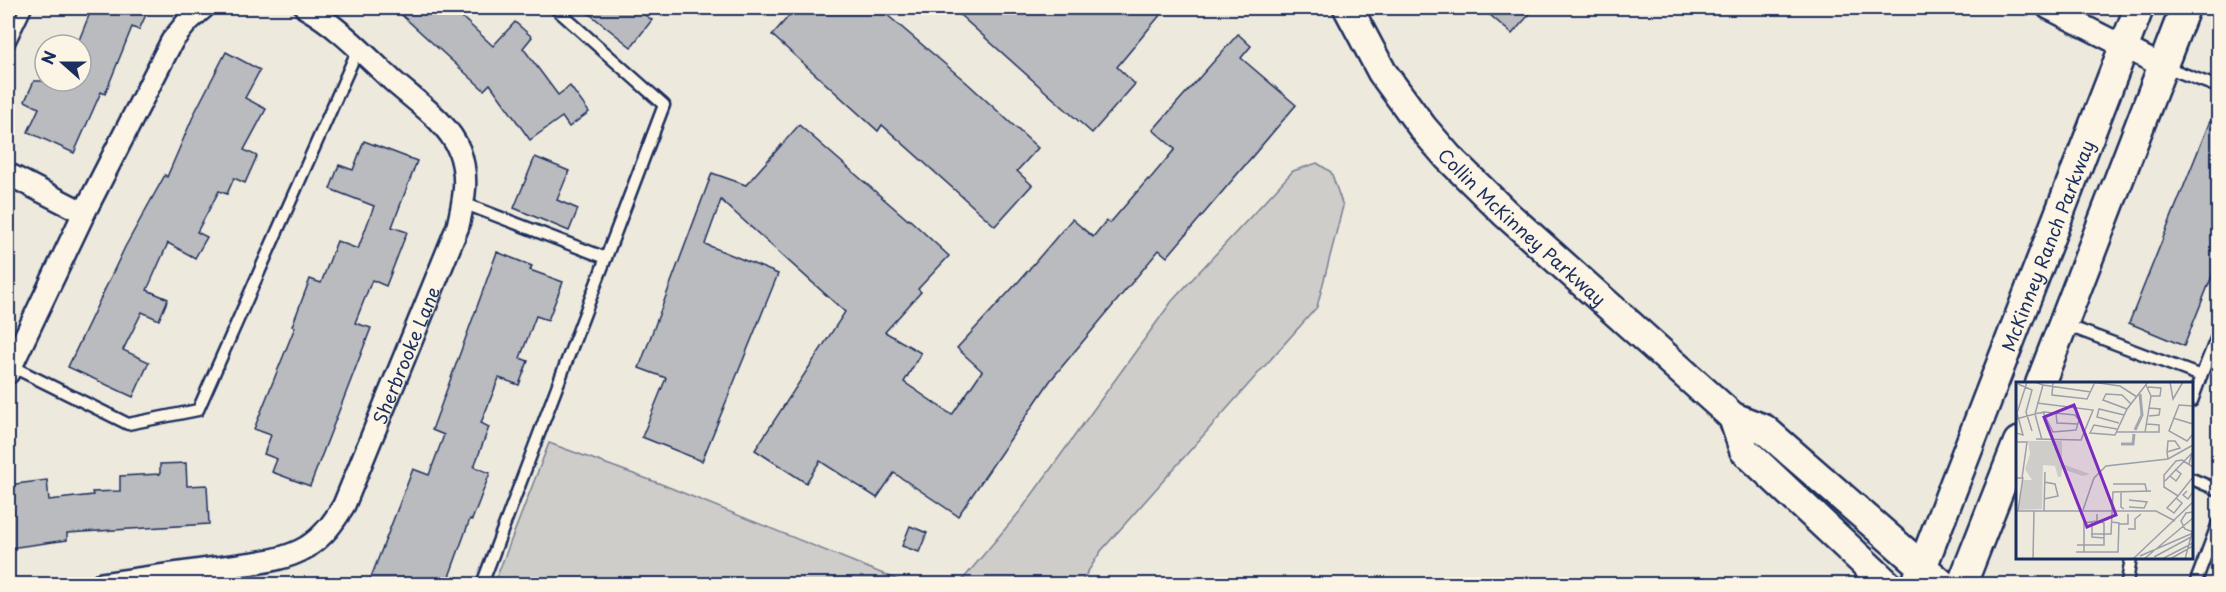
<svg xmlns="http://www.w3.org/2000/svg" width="2226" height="592" font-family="'Playpen Sans',sans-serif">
<rect width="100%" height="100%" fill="#eee9dd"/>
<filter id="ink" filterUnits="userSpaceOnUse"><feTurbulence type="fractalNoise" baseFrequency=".0167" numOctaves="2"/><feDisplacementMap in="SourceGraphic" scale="12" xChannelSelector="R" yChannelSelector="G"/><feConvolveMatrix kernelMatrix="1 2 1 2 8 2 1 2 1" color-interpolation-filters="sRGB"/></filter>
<g filter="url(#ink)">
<g fill="#cfcdca" stroke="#757e94" stroke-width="1.5">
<polygon points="1317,163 1331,172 1343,206 1317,307 1101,551 1080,584 959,584 1021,510 1172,301 1293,171"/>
<polygon points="549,443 661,484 908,584 494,584"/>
</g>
<g fill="#babbbe" stroke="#1b2f5e" stroke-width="1.5">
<polygon points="92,8 149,8 139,30 132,27 105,94 101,92 74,153 28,132 39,108 25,101 34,81 81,81 81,45 77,45"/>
<polygon points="394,8 452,8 493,46 515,22 532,37 523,48 558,95 570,86 589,112 569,127 562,117 530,140 490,84 484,90"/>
<polygon points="582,8 650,8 645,15 652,20 631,47"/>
<polygon points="796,8 879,8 966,82 1038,148 1017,171 1032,185 995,226 882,125 878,131 772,35"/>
<polygon points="952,8 1166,8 1117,67 1135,84 1092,133"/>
<polygon points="1482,8 1535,8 1512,34"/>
<polygon points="1238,34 1251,46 1241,58 1296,105 1167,257 1159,250 1050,381 958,516 894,473 877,498 820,461 806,483 755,450 845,312 721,200 705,244 778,274 702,461 642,437 666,378 639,368 712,173 746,185 799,125 908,220 909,219 949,256 918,289 921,292 885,332 921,353 904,382 952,415 982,371 957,348 1019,281 1072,219 1093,237 1106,221 1110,223 1148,179 1149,180 1175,149 1153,130"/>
<polygon points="226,52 260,70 245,98 266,109 244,150 257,156 245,183 234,178 227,194 219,191 197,232 207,237 195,258 168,243 147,290 168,299 159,320 142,312 123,350 149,362 133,397 68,367 125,247 165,175 167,177 195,112"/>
<polygon points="2218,101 2218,261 2184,346 2129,323"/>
<polygon points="364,141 417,161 392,227 407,232 386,286 372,280 355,323 371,328 310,486 272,472 277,459 264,454 271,435 254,429 295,327 292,326 310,279 321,283 337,241 358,249 374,206 330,189 339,165 353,170"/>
<polygon points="535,157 569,171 557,200 578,209 569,231 514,208"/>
<polygon points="497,252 532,266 530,270 563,282 548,320 536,316 520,358 528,361 519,385 499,378 481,423 489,427 474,467 490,473 472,520 470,519 446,585 368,585 413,469 429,475 444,435 432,430"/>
<polygon points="186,463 187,486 207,485 209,524 67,533 67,540 10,548 8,527 8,485 47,480 49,500 93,495 92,492 120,491 120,476 160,474 160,464"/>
<polygon points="910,526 927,533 919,552 902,546"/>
</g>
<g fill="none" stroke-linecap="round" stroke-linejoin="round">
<defs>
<g id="lane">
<polyline points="8,45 26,8"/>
<polyline points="2163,66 2218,87"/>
<polyline points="463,203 606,258"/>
<polyline points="2063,324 2201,376 2192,401"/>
<polyline points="11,366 128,424 198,410 358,49"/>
<polyline points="2201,376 2218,334"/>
<polyline points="2192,479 2218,490"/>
<polyline points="482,584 664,105 555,8"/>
<polyline points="2128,584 2127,582 2131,558"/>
<polyline points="2195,584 2218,523"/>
</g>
<g id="street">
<polyline points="2048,8 2162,66"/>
<polyline points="8,174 84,213"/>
<polyline points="8,373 84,213 172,41 188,21 203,8"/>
<path id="s1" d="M102 584C140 579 179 573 217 568 246 563 281 563 307 547 324 536 334 522 344 505L458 226C464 200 469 177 459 150 448 122 415 101 393 81 365 55 339 27 306 8"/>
</g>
<g id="secondary">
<path id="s2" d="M1348 8 1382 72 1423 128 1448 157 1505 213 1733 417 1764 429 1942 584"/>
<polyline points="2040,384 2185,8"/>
<polyline points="1733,417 1744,450 1887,584"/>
<path id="s3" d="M1916 583 2139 8"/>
<polyline points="1962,584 2018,442"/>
</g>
</defs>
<use href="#lane" stroke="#1b2f5e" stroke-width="15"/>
<use href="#street" stroke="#1b2f5e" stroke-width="26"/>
<use href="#secondary" stroke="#1b2f5e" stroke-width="33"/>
<use href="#lane" stroke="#fcf5e5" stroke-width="10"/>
<use href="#street" stroke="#fcf5e5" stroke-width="21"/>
<use href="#secondary" stroke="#fcf5e5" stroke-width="28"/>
</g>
</g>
<g text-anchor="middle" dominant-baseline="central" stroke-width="6" stroke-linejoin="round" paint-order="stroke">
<g font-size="18" fill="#1b2f5e" stroke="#fcf5e5">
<text stroke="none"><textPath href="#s2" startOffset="282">Collin McKinney Parkway</textPath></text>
<text stroke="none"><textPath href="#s3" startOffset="362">McKinney Ranch Parkway</textPath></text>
<text stroke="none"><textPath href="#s1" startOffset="428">Sherbrooke Lane</textPath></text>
</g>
</g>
<g transform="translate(2016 382)">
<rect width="177" height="177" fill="#eee9dd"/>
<path d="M12 59H46V82L74 92 67 94 46 87 45 95H42L39 84 27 83 26 127 3 128 7 98H16L9 87 14 72Z" fill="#cfcdca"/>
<path fill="none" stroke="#a2a7af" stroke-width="3" d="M119 48 126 33 124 12M105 62H117L118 52"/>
<path fill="none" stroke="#9a9faa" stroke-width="1.5" d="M19 0 27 3 19 32 26 58M37 0 36 13 71 17 79 0M76 0 104 4 121 15M154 0 157 17 167 0M2 2 16 8 10 30 16 49M27 3 75 10M132 5 145 6 144 14H135M177 24 163 23 153 49 171 59 177 52M133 26 144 27 143 33 133 34M111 27 87 18 90 12 106 13 115 22M40 31 41 41 62 42M157 36 177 42M0 37 23 31H25L27 30H28L59 33 63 38 60 48 37 50 27 30M103 41 81 35 83 27 108 33M101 47 78 43 74 51 99 53 111 27 132 0M100 50H143V43L131 42M129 50 135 14 130 3M0 51 7 53 1 31 11 0M20 57 65 58 77 28 21 21M0 60H11L6 96H0M151 70 164 66 159 59H152L151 70 152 77M177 85 166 78 160 79 148 93V105L162 114 177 95M154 94 160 99 165 92 159 87M149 99 176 71 173 82M0 102V123M97 102H129L131 110M171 109 167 113 172 117 177 110M105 110V125L108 127M160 116 166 121 158 131 151 126 162 114M28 117 42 114 39 102 28 100M113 125 128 126 131 120 113 118M67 128 78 96 90 84 152 77 177 63M0 129H140L159 139M2 129 7 95M28 129 29 90M177 130 170 131 165 139 169 147 177 150M76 139V155L88 156V141L81 139M103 142H112V132M112 147H119V137L125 132M75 152H95L97 110 135 109M61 163H88V156M60 170H102L103 141 95 140M68 170V141L81 139V132M124 174 177 151M138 175 177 154M17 177 18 129M117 177 177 120M128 177 177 136M146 177 177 161M154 177 177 164M169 177 177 147"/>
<path fill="#7b2cbf" fill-opacity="0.15" stroke="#7b2cbf" stroke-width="3" d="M58 23 100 133 71 145 28 35Z"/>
<rect width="177" height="177" fill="none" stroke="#1b2f5e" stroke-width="3"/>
</g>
<rect width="2226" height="592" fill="none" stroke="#fcf5e5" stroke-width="30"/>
<rect x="15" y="15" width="2196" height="562" fill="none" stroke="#1b2f5e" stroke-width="2" filter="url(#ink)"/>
<g transform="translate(63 63) rotate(291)"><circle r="28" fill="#fcf5e5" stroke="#a2a6af" stroke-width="1.5"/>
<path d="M0-4.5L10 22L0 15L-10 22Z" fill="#1b2f5e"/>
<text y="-9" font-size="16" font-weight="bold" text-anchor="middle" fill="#1b2f5e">N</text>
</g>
</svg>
